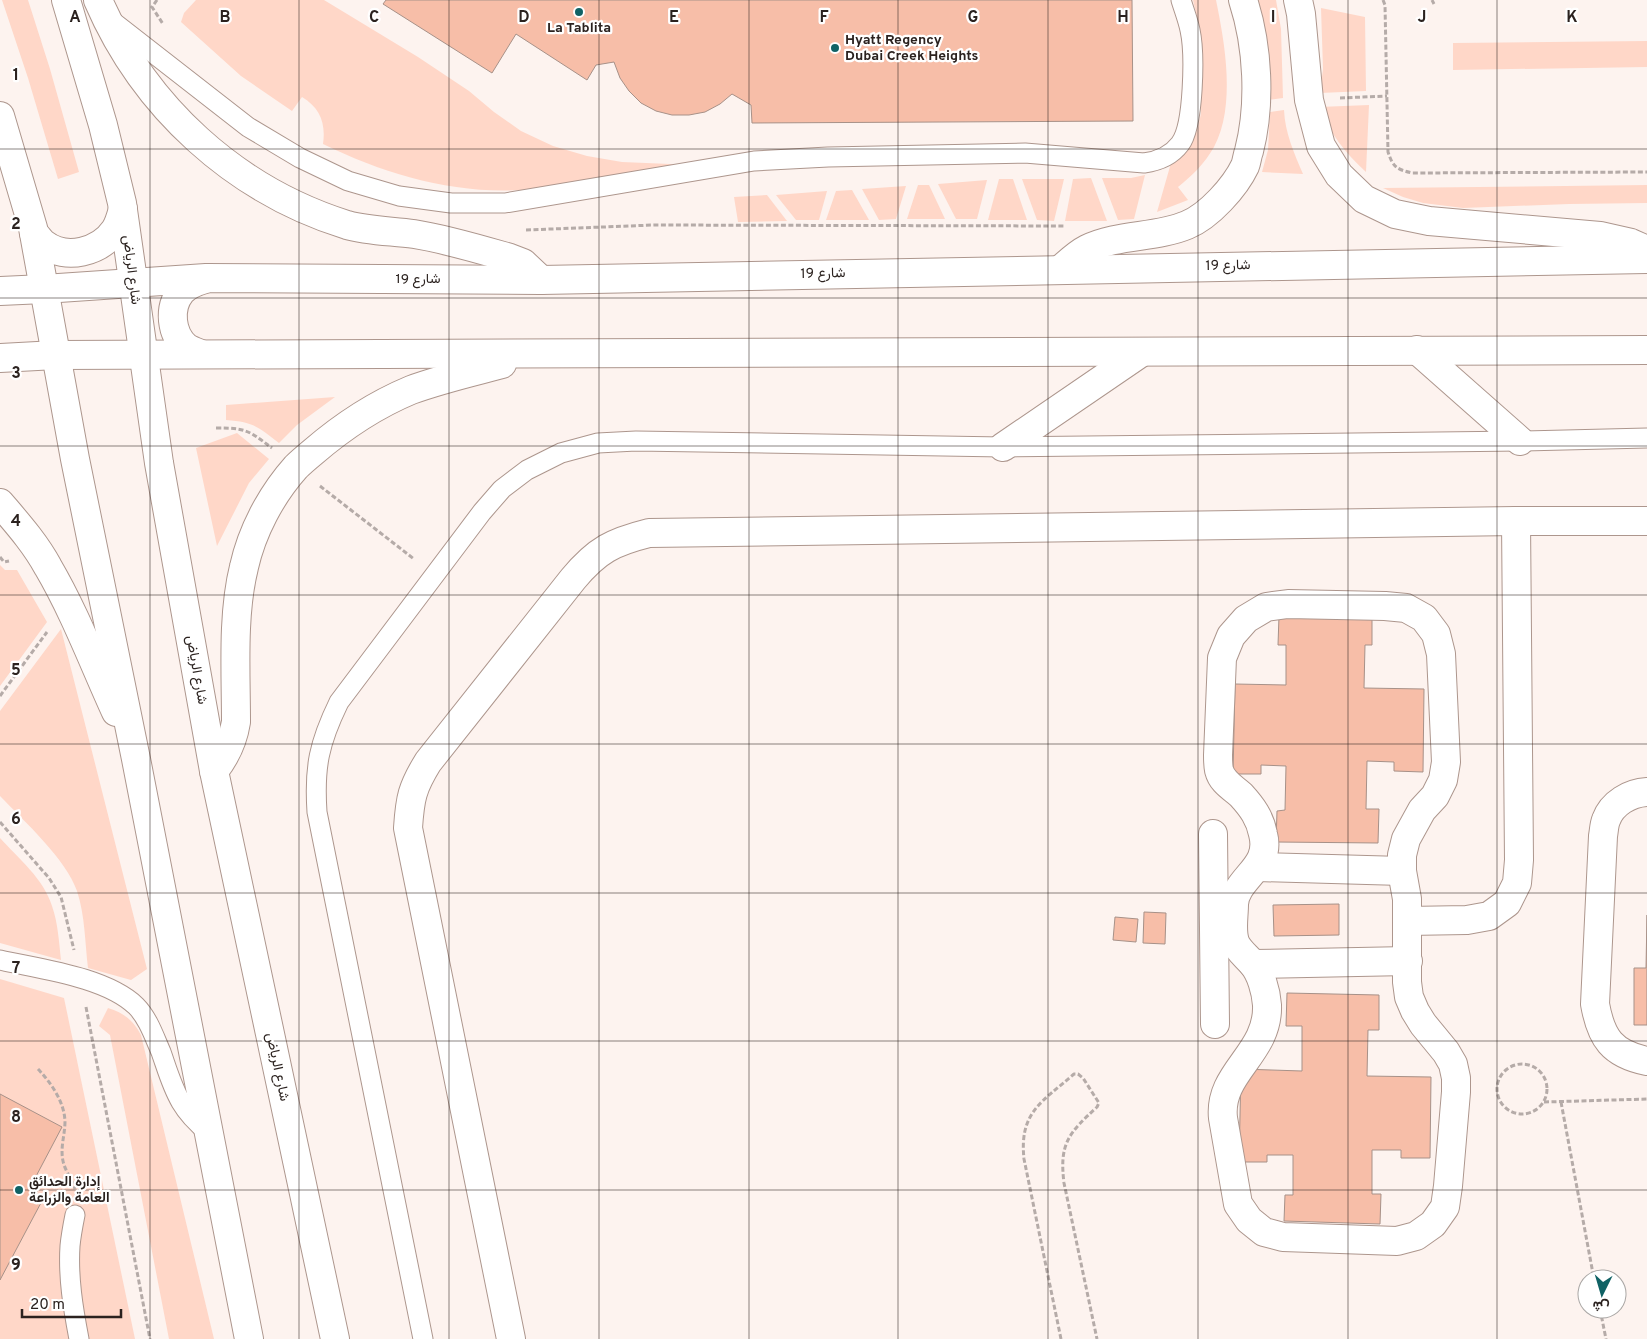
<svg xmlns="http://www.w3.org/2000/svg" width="1647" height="1339" font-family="Overpass,Vazirmatn,sans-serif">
<rect width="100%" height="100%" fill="#fdf3ef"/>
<g fill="#ffd7c8">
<polygon points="2,0 28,0 50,69 79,172 58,179 28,78"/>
<path d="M196 0H324L418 57 469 91 494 112 521 131 553 146 587 156 622 162 694 165C637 174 577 187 521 190 452 194 384 174 323 144 326 123 320 108 302 97L292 111 241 76 181 22 184 13Z"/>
<path d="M1193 0H1216C1225 44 1236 106 1214 147 1205 163 1192 176 1178 187L1188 200 1157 212 1171 163 1182 155 1192 143 1198 128 1201 113V51L1199 26Z"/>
<polygon points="1257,0 1276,0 1281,29 1283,98 1269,100 1262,22"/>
<polygon points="1321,8 1365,17 1366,91 1320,93 1323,69"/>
<polygon points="1647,41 1647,67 1453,70 1453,43"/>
<path d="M1369 105 1366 172C1345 153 1330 133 1319 107Z"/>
<path d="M1284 110C1285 133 1294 153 1303 174L1262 172 1268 150 1270 112Z"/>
<polygon points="1145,175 1134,219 1118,220 1102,178 1131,178"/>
<polygon points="1091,178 1107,221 1065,221 1073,179"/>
<polygon points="999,179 1013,179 1027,220 988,220"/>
<polygon points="1022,179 1064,179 1054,221 1037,220"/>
<polygon points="987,180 977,219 956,219 938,184"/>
<polygon points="918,185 929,185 945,219 907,219"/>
<polygon points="1647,185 1647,203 1569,204 1463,208 1423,203 1403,197 1383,188"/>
<polygon points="906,186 896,219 879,220 862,189"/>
<polygon points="852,190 869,220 826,220 836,191"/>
<polygon points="827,191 819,220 796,220 776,195"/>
<polygon points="767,195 787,221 738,222 734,197"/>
<path d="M335 397 297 425 279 443C258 427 254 422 226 420V405Z"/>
<polygon points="237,433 269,459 249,483 217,546 196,448"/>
<polygon points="0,565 5,570 17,570 47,622 0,686"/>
<path d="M61 629 147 969 131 980 88 968C85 943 85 915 77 891 66 859 24 821 0 796V711Z"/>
<path d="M0 838C18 858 44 879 52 906 58 923 59 942 61 960L0 943Z"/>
<polygon points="0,979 64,998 135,1339 0,1339"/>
<path d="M108 1008C124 1013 133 1020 141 1035L214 1339H169L110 1035 99 1026Z"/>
</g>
<g fill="#f7bea8" stroke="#a79188">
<polygon points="386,0 1132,0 1133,121 752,123 751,105 732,94 720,104 705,112 689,115 672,115 656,111 641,103 629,91 620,78 614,62 596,65 587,80 516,34 492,73 383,4"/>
<polygon points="1279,616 1372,618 1372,645 1365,645 1364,688 1424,689 1423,772 1394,771 1394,762 1367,761 1366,809 1379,809 1378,843 1276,842 1277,811 1285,810 1286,766 1261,765 1261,774 1233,774 1235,684 1286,685 1286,645 1278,645"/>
<polygon points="1339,904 1339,935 1274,936 1273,905"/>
<polygon points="1144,912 1166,913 1165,944 1143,943"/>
<polygon points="1647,915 1647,1025 1634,1025 1634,968 1646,968"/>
<polygon points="1115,917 1138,919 1136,942 1113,940"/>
<polygon points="1287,993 1379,995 1379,1030 1368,1030 1367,1076 1431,1077 1430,1158 1401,1158 1401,1150 1372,1150 1372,1194 1381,1194 1380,1224 1284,1221 1285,1195 1293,1195 1293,1155 1267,1155 1267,1162 1239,1162 1241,1069 1302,1071 1302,1026 1286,1026"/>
<polygon points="0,1094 62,1127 33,1182 40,1186 35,1195 43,1199 0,1280"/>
</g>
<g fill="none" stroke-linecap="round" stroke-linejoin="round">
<defs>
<g id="service">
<path d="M112 21 248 127 300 158 348 181 399 196 451 203H505L754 161 828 157 1025 153 1144 163C1159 161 1171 156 1180 144 1194 126 1195 53 1190 30 1188 20 1184 10 1181 0"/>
<path d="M0 960C40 969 106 977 136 1006 148 1018 154 1036 161 1052 167 1069 172 1087 181 1102 188 1114 198 1124 209 1133"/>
<path d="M75 1215C73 1225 71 1235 70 1246 68 1277 73 1308 79 1339"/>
<path d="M423 1339 317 812C314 767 319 743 339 702L482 512 502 489 527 470 561 453 598 443 636 441 1003 447 1520 441 1647 438"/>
</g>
<g id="minor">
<polyline points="0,291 44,289"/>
<polyline points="0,358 56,355"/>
<path d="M1288 604 1385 606 1406 608 1424 618 1436 634 1441 654 1446 762 1443 780 1435 796 1422 810 1406 839 1402 855V871L1407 899V982L1409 997 1415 1011 1423 1024 1446 1052 1453 1064 1456 1078V1092L1448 1186 1445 1207 1433 1224 1416 1236 1397 1241 1283 1237 1264 1232 1249 1220 1238 1204 1223 1118C1218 1072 1269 1054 1267 1005 1266 991 1261 973 1252 963 1246 956 1238 950 1235 942 1231 930 1234 917 1234 904 1236 877 1272 868 1263 834 1260 818 1252 807 1241 795 1232 787 1222 782 1219 770 1218 765 1218 760 1218 755L1222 658 1231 636 1246 619 1266 607Z"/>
<path d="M1647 792C1630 793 1612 803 1606 820 1604 825 1604 831 1603 836L1595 1004C1601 1038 1612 1054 1647 1061"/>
<polyline points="1213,834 1215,1024"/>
<polyline points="1258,867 1402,871"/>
<polyline points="1407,921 1467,920 1489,916 1507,903 1517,883 1519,860 1516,521"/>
<polyline points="1253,964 1408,961"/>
<path d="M511 1339 408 828C410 798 412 788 428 762L573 579C597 550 613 542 649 533L1516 521H1647"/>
</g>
<g id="tertiary">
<polyline points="1298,0 1301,14 1309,100 1321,146 1339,175 1364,199 1395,214 1429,221 1600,236 1631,243 1647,250"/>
<path d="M1060 270C1069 262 1077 254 1087 249 1118 234 1156 238 1187 225 1209 216 1235 187 1245 166 1247 161 1247 156 1249 151 1261 104 1258 46 1243 0"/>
</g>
<g id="secondary">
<polyline points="66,0 103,125 122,203 159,463 214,771 335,1339"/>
<path d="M98 0C144 107 235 190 347 225 368 231 392 231 414 234 446 239 479 249 510 258L523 263 541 280"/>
<polyline points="0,116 33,228 75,459 136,759 249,1339"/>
<path d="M34 233C37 236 40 241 44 244 66 261 100 252 115 230 119 224 121 216 123 209"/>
<polyline points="44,289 206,278 541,280 1647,259"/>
<polyline points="1417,350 1520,441"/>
<path d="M201 354C196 352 190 350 186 347 171 334 168 308 181 292 187 285 195 282 205 279"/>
<polyline points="56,355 1647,350"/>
<polyline points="1003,447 1142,352"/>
<path d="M0 503C17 523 35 543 48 567 75 613 94 664 116 712"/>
<path d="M214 771C226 756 233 741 236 722 236 673 232 615 244 567 252 531 271 495 296 467 301 462 307 457 313 452 342 427 375 405 411 390 441 379 472 372 502 364"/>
</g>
</defs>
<use href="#service" stroke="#ad968d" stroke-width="21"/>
<use href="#minor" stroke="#ad968d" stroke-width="30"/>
<use href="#tertiary" stroke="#ad968d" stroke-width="30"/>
<use href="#secondary" stroke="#ad968d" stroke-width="30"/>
<g stroke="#b5aba8" stroke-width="3" stroke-dasharray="5 2.5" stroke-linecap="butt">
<polyline points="157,0 152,7 163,24"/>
<path d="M1383 0 1385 5 1388 152C1393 167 1396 169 1412 173L1647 172"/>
<polyline points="1432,0 1434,4"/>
<polyline points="1340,98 1387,96"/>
<polyline points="526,230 654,225 1065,226"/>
<path d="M216 428C246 428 248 430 272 448"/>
<polyline points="320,486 414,559"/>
<polyline points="0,557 4,562 9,561"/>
<polyline points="0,696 47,632"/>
<polyline points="0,822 49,878 61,897 74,950"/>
<polyline points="86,1007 150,1339"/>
<circle cx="1522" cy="1089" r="25"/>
<path d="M38 1069C51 1083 64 1101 65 1121 65 1135 60 1147 63 1161 65 1171 72 1179 75 1189"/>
<polyline points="1544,1102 1647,1099"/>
<polyline points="1561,1102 1594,1279"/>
<polyline points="1600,1309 1606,1339"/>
<path d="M1061 1339 1024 1159C1019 1112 1042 1102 1074 1074H1078L1083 1078 1099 1103 1097 1107C1069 1133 1059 1143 1064 1183L1097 1339"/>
</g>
<use href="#service" stroke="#fff" stroke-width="19"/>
<use href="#minor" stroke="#fff" stroke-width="28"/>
<use href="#tertiary" stroke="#fff" stroke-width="28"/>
<use href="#secondary" stroke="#fff" stroke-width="28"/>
</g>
<path fill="none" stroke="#2b221f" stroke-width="1" stroke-opacity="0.55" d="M150 0V1339M299 0V1339M449 0V1339M599 0V1339M749 0V1339M898 0V1339M1048 0V1339M1198 0V1339M1348 0V1339M1497 0V1339M0 149H1647M0 298H1647M0 446H1647M0 595H1647M0 744H1647M0 893H1647M0 1041H1647M0 1190H1647"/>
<g fill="#106265" stroke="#fff" stroke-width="2">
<circle cx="579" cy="12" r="5"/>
<circle cx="835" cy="48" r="5"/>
<circle cx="19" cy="1190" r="5"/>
</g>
<g text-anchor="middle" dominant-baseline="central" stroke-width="4.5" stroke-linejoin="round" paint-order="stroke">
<g font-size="14" font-weight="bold" fill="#2b221f" stroke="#fff" text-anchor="start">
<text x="579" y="28" text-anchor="middle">La Tablita</text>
<text x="845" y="40">Hyatt Regency<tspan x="845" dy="16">Dubai Creek Heights</tspan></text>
<text x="29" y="1182">إدارة الحدائق<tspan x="29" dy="16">العامة والزراعة</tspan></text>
</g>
<g font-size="14" fill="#2b221f" stroke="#fff">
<text transform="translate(1228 266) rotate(-1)">شارع 19</text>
<text transform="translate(131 270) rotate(83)">شارع الرياض</text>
<text transform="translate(823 274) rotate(-1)">شارع 19</text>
<text x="418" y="279">شارع 19</text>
<text transform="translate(196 670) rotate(80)">شارع الرياض</text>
<text transform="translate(277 1067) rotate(78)">شارع الرياض</text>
</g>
</g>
<g font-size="16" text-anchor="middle" font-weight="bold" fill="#2b221f" stroke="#fff" stroke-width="4.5" stroke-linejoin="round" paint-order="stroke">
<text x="75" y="22">A</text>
<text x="225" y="22">B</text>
<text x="374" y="22">C</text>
<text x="524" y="22">D</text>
<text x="674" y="22">E</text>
<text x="824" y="22">F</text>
<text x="973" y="22">G</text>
<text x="1123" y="22">H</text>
<text x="1273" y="22">I</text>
<text x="1422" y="22">J</text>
<text x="1572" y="22">K</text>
<text x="16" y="80">1</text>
<text x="16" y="229">2</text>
<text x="16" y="378">3</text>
<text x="16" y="526">4</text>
<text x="16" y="675">5</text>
<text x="16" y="824">6</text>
<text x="16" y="973">7</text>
<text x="16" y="1122">8</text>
<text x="16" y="1270">9</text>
</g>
<g transform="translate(1602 1294) rotate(185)"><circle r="24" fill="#ffffff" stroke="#aaa7a5"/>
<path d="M0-4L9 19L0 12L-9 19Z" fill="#106265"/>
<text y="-8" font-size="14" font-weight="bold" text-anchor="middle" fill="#2b221f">ش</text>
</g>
<path d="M22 1309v8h99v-8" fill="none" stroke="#2b221f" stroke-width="2.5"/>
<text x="30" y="1309" font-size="15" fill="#2b221f" stroke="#ffffff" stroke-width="4" paint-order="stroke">20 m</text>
</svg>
